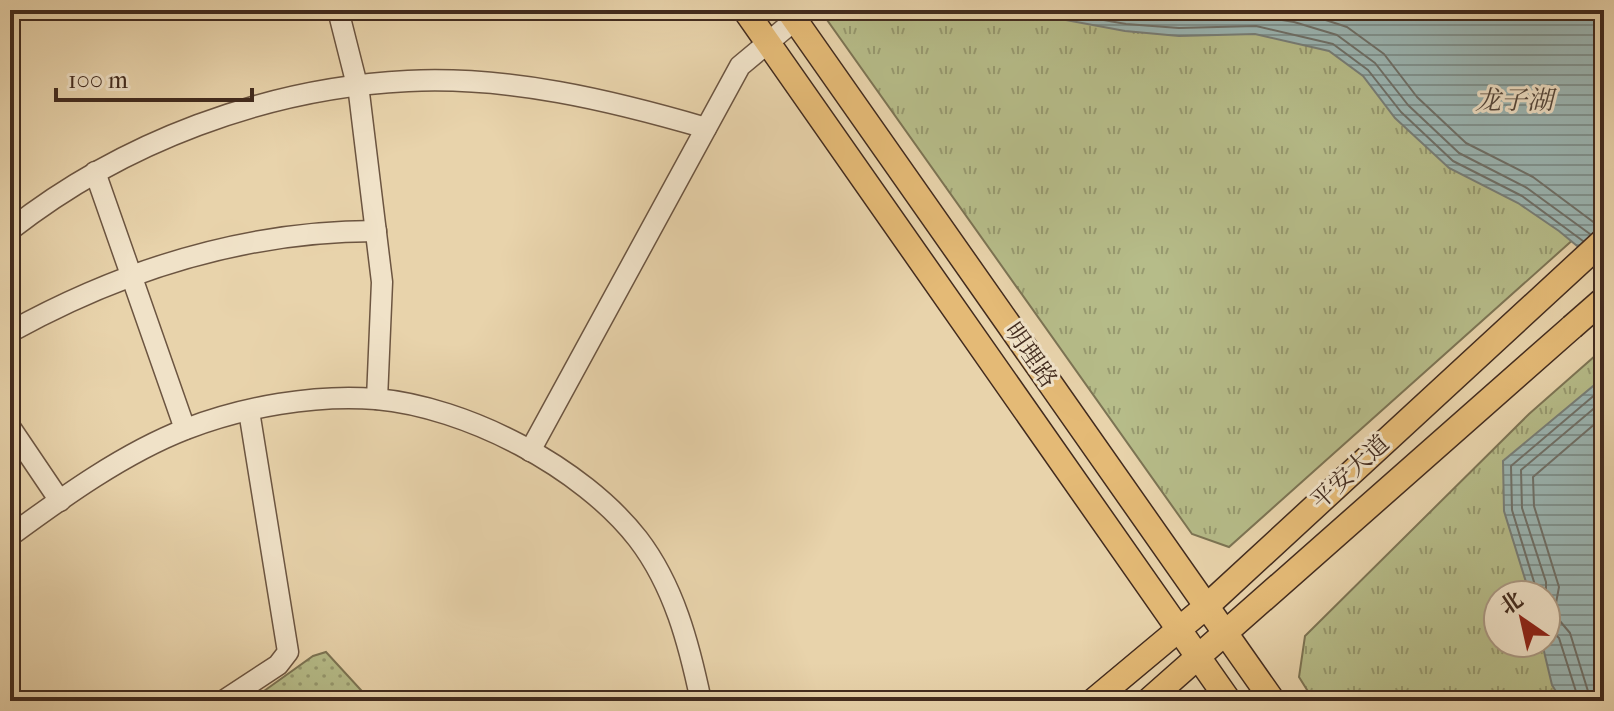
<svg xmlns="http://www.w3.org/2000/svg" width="1614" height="711" font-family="'IM FELL French Canon','Noto Serif SC',serif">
<defs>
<pattern id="grass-dots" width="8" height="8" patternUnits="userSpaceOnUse" patternTransform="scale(2)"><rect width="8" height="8" fill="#b6bc89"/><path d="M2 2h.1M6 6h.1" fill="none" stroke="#96996f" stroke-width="1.8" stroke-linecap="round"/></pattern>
<pattern id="park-tufts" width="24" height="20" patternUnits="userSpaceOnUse" patternTransform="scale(2)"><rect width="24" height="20" fill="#b6bc89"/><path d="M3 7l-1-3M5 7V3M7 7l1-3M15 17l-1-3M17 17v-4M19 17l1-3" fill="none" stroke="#96996f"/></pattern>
<pattern id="water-rules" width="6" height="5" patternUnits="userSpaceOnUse" patternTransform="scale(2)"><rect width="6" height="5" fill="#9bb6b4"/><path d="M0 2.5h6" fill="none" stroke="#809492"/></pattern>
</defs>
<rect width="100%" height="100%" fill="#e8d3ab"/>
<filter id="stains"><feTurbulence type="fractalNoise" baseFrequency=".0025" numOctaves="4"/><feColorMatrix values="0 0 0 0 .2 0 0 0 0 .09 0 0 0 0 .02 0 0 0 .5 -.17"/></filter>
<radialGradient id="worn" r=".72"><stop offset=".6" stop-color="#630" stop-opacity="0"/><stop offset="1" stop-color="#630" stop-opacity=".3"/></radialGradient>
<polygon fill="url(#grass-dots)" stroke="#7c7454" stroke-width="2" points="326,652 371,701 250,701 313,656"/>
<g fill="url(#park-tufts)" stroke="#7c7454" stroke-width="2" fill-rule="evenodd">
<polygon points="820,10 1604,10 1604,212 1229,547 1192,534"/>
<path d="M1604 348V701H1314L1299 677 1305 636 1529 414ZM1498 595H1546V643H1498Z"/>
</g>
<g fill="url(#water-rules)" stroke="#777e78" stroke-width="2">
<polygon points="1012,10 1604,10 1604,277 1588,255 1559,231 1518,203 1449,168 1395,118 1363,76 1329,51 1255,34 1179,36 1125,31"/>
<polygon points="1604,377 1604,701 1562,701 1552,685 1542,643 1546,643 1546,595 1530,595 1504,511 1503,461"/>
</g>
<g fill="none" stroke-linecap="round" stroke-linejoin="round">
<g stroke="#6e7069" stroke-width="2">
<polyline points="1048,10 1126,24 1179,28 1256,26 1333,44 1368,70 1401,112 1453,161 1522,196 1583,241"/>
<polyline points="1102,10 1179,18 1257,16 1294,22 1337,35 1375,63 1408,105 1459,153 1527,188 1590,234"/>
<polyline points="1295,10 1347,27 1384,54 1417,97 1466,143 1533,177 1600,227"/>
<polyline points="1538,595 1512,510 1511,466 1604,387"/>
<polyline points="1546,601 1546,582 1522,508 1521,470 1604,400"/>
<polyline points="1546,626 1559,638 1579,701"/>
<polyline points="1591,701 1570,633 1554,614 1559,587 1534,506 1533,477 1604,416"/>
</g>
<defs>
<g id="minor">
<polyline points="338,10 359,93 382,282 377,399"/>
<polyline points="95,172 185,429"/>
<path d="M10 230C122 142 266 88 408 81 509 76 610 100 706 128"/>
<path d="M10 332C124 269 245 231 376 231"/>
<polyline points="10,427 60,501"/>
<polyline points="530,451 740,66 795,20"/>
<path d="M10 536C63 497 124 453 186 429 243 407 315 394 376 399 467 407 582 467 638 539 674 586 689 644 701 701"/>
<polyline points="10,696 17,701"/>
<polyline points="223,701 278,665 288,652 249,411"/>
</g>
<g id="major">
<polyline points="745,10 1229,701"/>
<polyline points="788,10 1273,701"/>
<polyline points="1093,701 1208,605 1604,240"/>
<polyline points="1148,701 1572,327"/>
</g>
</defs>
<use href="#minor" stroke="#6c5541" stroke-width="23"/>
<use href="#major" stroke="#422b1e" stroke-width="27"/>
<use href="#minor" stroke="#f0e2c8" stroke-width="20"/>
<use href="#major" stroke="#e4ba76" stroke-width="24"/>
<defs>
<polyline id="major-bridge" points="1572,327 1604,299"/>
</defs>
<use href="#major-bridge" stroke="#422b1e" stroke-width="27" stroke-linecap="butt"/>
<use href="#major-bridge" stroke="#e4ba76" stroke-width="24"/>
</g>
<g text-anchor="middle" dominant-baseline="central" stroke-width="6" stroke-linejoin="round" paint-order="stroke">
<g font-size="24" fill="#422b1e" stroke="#f0e2c8">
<text transform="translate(1031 355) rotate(55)">明理路</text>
<text transform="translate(1350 472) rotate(-43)">平安大道</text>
</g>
<g font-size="26" font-style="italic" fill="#54473c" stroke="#f0e2c8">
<text x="1514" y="100">龙子湖</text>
</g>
</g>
<rect width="1614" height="711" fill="none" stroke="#e8d3ab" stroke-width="40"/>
<rect x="12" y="12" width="1590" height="687" fill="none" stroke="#422b1e" stroke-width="4"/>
<rect x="20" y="20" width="1574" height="671" fill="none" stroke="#422b1e" stroke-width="2"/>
<g transform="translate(1522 619) rotate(326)"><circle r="38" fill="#f0e2c8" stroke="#aa9984" stroke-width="2"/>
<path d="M0-6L14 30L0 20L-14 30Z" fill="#8f2418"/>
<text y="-12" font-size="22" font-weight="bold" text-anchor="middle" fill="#422b1e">北</text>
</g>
<path d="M56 88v12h196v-12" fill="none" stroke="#422b1e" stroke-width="4"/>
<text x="68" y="88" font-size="24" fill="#422b1e" stroke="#f0e2c8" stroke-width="6" paint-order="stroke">100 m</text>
<rect width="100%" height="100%" filter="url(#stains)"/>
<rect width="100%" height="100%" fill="url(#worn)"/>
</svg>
